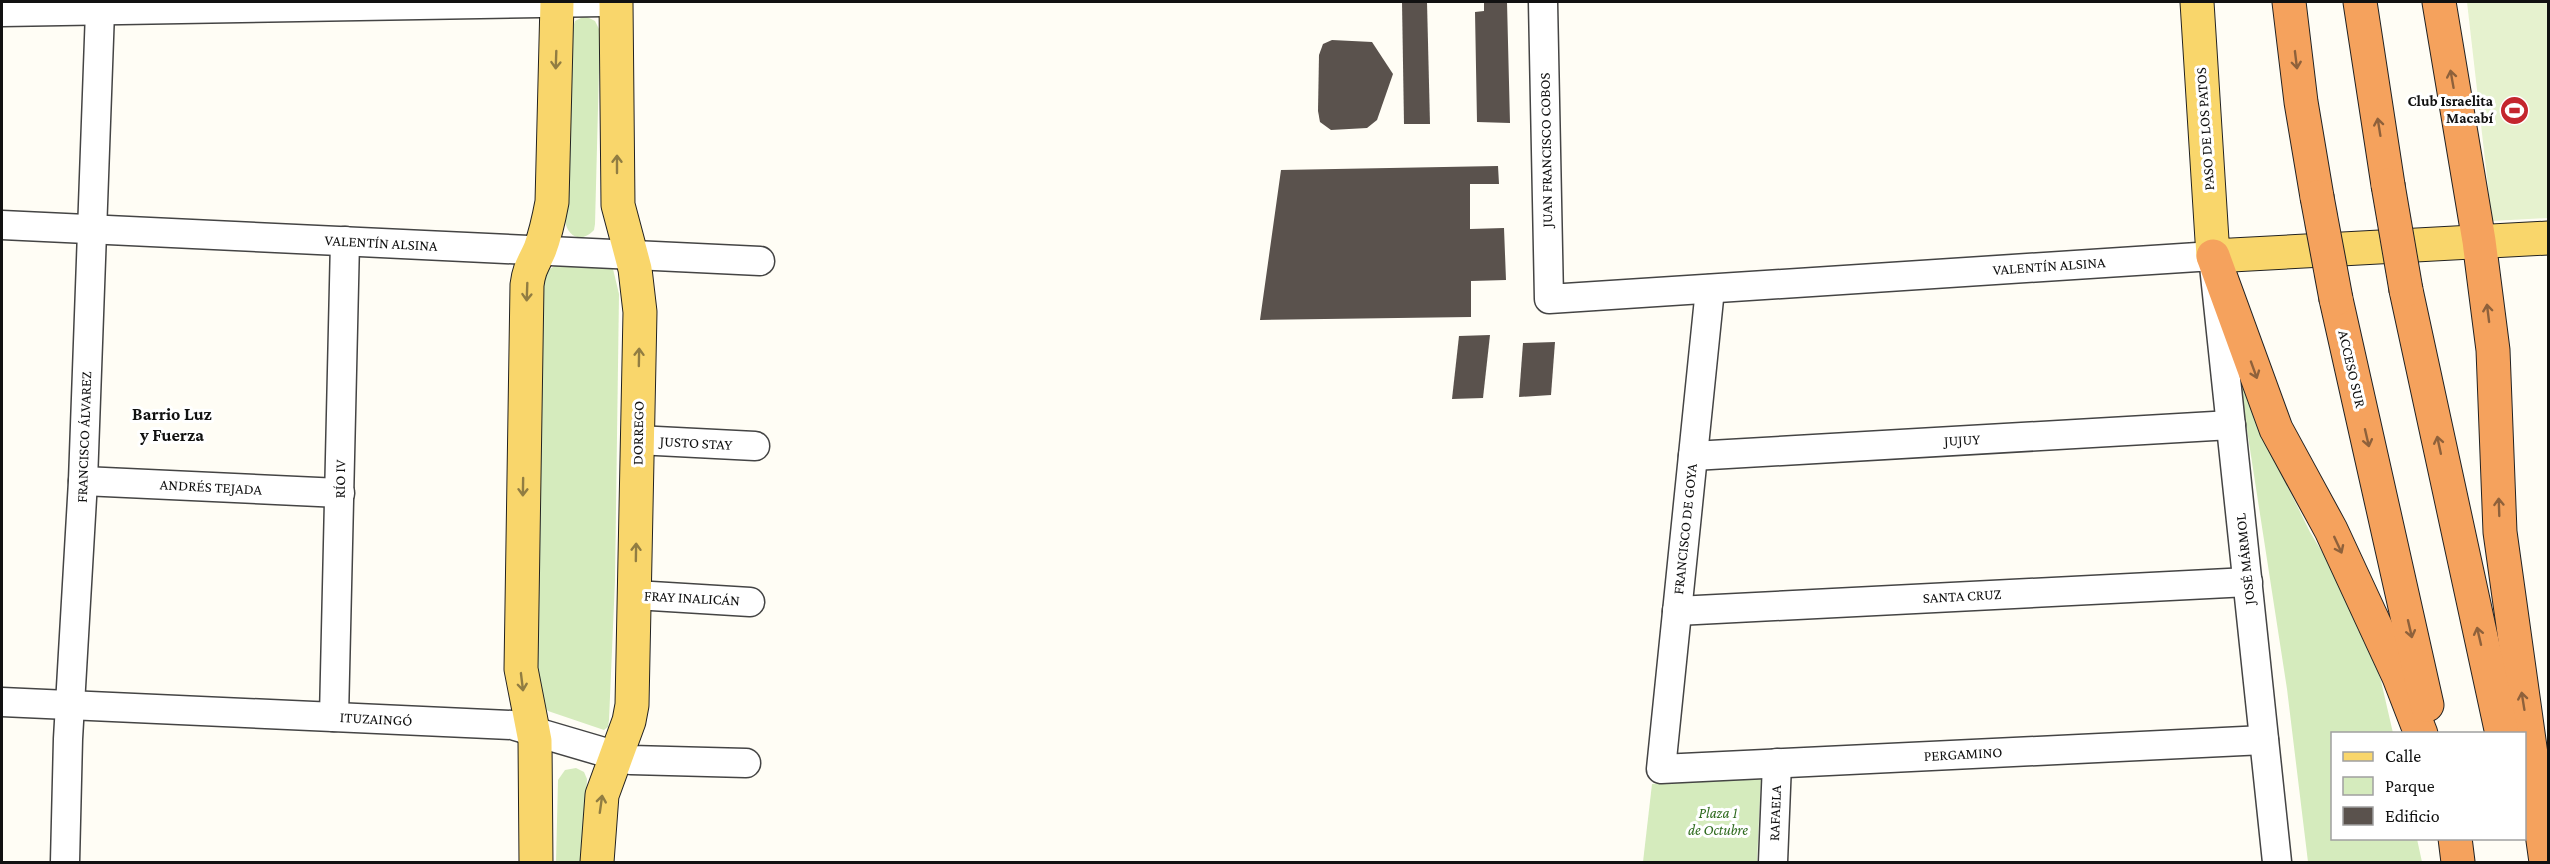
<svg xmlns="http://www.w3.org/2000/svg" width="2550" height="864" font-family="'Crimson Pro',serif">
<rect width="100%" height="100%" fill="#fffdf5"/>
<g fill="#d5ebbd">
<path d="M585 16 595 21 600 31 595 224 594 230C582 243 568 238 565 221L572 31 575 21Z"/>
<polygon points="556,265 613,269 619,294 615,580 609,720 608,727 604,730 548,711 536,693 539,309 544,273"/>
<polygon points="2237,365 2272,455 2310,532 2357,610 2381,681 2393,733 2332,734 2332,838 2417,839 2422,862 2308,862 2287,689"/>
<polygon points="576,768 584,772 587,779 583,862 556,862 558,780 565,770"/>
<polygon points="1761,778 1757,862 1643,862 1652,784"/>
</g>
<polygon fill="#e6f2cf" points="2467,2 2548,2 2548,218 2492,221"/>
<g fill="#5a524d">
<polygon points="1402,2 1427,2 1430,124 1404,124"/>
<polygon points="1484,2 1507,2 1510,123 1477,122 1475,12 1484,11"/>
<polygon points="1332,40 1372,42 1393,74 1377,120 1367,128 1331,130 1320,122 1318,111 1319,55 1323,44"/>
<polygon points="1498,166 1499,184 1470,184 1470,229 1504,228 1506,280 1471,281 1471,317 1260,320 1281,170"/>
<polygon points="1490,335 1483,398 1452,399 1459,336"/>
<polygon points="1555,342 1551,395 1519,397 1523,343"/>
</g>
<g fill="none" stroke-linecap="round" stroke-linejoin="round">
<defs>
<g id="minor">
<polyline points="1543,2 1549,299 2213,256 2277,862"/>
<polyline points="2,12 603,2"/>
<polyline points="2,225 760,261"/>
<polyline points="1710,289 1661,769 2264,740"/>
<polyline points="637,440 755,446"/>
<polyline points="1693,456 2231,425"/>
<polyline points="83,481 340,493"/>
<polyline points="635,595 750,602"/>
<polyline points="1677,611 2248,582"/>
<polyline points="2,702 512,725 631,760 746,763"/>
<polyline points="334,717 345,241"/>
<polyline points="65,862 68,739 83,481 100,11"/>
<polyline points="1773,862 1777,763"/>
</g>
<g id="major">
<polyline points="2197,2 2213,256 2548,238"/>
<path d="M536 862 535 741 521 669 527 285C529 268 534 263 540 249 546 233 549 218 552 202L557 2"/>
<polyline points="597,862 602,795 629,721 632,705 640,312 635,269 618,205 616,2"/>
</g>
<g id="highway">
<polyline points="2289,2 2301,102 2317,197"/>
<polyline points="2360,2 2388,185"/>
<polyline points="2439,2 2479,241 2493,350 2500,532 2546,862"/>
<polyline points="2213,256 2276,429 2331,530 2399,677 2421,734"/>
<polyline points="2406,290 2502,734"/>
<polyline points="2336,299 2427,705"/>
<polyline points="2455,838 2458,862"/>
</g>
</defs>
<use href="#minor" stroke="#444" stroke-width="31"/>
<use href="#major" stroke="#222" stroke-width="35"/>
<use href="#highway" stroke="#222" stroke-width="35"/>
<use href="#minor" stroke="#fff" stroke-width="28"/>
<use href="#major" stroke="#f9d66b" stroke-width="33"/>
<use href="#highway" stroke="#f5a25d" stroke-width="33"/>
<defs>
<g id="highway-bridge">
<polyline points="2388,185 2406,290"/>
<polyline points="2317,197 2336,299"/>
</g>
</defs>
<use href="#highway-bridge" stroke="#222" stroke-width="35" stroke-linecap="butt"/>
<use href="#highway-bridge" stroke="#f5a25d" stroke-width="33"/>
</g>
<defs><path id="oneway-shaft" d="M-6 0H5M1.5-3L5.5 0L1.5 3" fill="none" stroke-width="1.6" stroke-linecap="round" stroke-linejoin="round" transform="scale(1.5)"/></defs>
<g stroke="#917d42">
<use href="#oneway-shaft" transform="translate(556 60) rotate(92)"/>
<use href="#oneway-shaft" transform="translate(617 164) rotate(-90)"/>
<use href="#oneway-shaft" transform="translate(527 292) rotate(92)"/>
<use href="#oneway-shaft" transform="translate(639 357) rotate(-89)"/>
<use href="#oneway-shaft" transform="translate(523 487) rotate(91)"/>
<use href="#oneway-shaft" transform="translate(636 552) rotate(-89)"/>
<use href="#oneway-shaft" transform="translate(522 682) rotate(83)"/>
<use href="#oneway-shaft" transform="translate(601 804) rotate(-82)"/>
</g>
<g stroke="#8e613b">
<use href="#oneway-shaft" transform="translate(2296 60) rotate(83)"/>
<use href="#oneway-shaft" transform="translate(2452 79) rotate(-100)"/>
<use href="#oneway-shaft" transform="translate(2379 127) rotate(-99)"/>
<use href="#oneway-shaft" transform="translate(2488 313) rotate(-97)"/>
<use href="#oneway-shaft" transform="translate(2254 370) rotate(70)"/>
<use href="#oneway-shaft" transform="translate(2367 438) rotate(77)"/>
<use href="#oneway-shaft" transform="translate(2439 445) rotate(-102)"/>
<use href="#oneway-shaft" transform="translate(2499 507) rotate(-92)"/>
<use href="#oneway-shaft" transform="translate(2338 545) rotate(65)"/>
<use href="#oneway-shaft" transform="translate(2410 629) rotate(77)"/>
<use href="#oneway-shaft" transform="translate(2479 636) rotate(-103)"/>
<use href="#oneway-shaft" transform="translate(2523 701) rotate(-99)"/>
</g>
<defs>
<symbol id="stadium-disc" viewBox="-11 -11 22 22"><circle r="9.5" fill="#c4262e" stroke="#fff"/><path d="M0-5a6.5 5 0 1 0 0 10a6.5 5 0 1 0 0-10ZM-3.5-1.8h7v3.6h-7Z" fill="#fff"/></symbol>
</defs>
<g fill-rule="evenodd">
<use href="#stadium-disc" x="2498" y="94" width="33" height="33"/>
</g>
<g text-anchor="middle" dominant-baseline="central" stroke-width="6" stroke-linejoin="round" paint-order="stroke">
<g font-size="15" font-weight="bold" fill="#111" stroke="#fff" text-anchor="end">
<text x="2493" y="101">Club Israelita<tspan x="2493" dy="17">Macabí</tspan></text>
</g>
<g font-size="15" fill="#111" stroke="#fff">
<text transform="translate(2205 129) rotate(-94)">PASO DE LOS PATOS</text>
<text transform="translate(1546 150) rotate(-91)">JUAN FRANCISCO COBOS</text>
<text transform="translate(381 243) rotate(3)">VALENTÍN ALSINA</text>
<text transform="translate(2049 266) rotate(-4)">VALENTÍN ALSINA</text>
<text transform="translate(2352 369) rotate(77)">ACCESO SUR</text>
<text transform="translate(638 433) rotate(-89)">DORREGO</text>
<text transform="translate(84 437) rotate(-88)">FRANCISCO ÁLVAREZ</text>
<text transform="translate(1962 440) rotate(-3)">JUJUY</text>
<text transform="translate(696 443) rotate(3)">JUSTO STAY</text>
<text transform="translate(340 479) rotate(-89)">RÍO IV</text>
<text transform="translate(211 487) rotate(3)">ANDRÉS TEJADA</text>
<text transform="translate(1685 529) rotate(-84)">FRANCISCO DE GOYA</text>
<text transform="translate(2245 559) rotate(-96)">JOSÉ MÁRMOL</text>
<text transform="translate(1962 596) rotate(-3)">SANTA CRUZ</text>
<text transform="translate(692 598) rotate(3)">FRAY INALICÁN</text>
<text transform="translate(376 719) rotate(3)">ITUZAINGÓ</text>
<text transform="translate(1963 754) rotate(-3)">PERGAMINO</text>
<text transform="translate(1775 813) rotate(-88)">RAFAELA</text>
</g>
<g font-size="15" font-style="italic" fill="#2f6b1f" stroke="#fff">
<text x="1718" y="813">Plaza 1<tspan x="1718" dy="17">de Octubre</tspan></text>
</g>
<g font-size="18" font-weight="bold" fill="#111" stroke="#fff">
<text x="172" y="414">Barrio Luz<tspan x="172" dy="21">y Fuerza</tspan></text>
</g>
</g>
<rect width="2550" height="864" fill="none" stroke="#111111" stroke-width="6"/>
<rect x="2331" y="732" width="195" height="108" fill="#ffffff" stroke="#a0a0a0" stroke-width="1.5"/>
<rect x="2343" y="752" width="30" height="9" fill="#f9d66b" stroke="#a0a0a0" stroke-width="1.5"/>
<text x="2385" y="762" font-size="18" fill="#111111">Calle</text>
<rect x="2343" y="777" width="30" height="18" fill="#d5ebbd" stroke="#a0a0a0" stroke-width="1.5"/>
<text x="2385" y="792" font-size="18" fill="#111111">Parque</text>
<rect x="2343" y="807" width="30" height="18" fill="#5a524d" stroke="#a0a0a0" stroke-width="1.5"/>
<text x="2385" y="822" font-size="18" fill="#111111">Edificio</text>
</svg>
